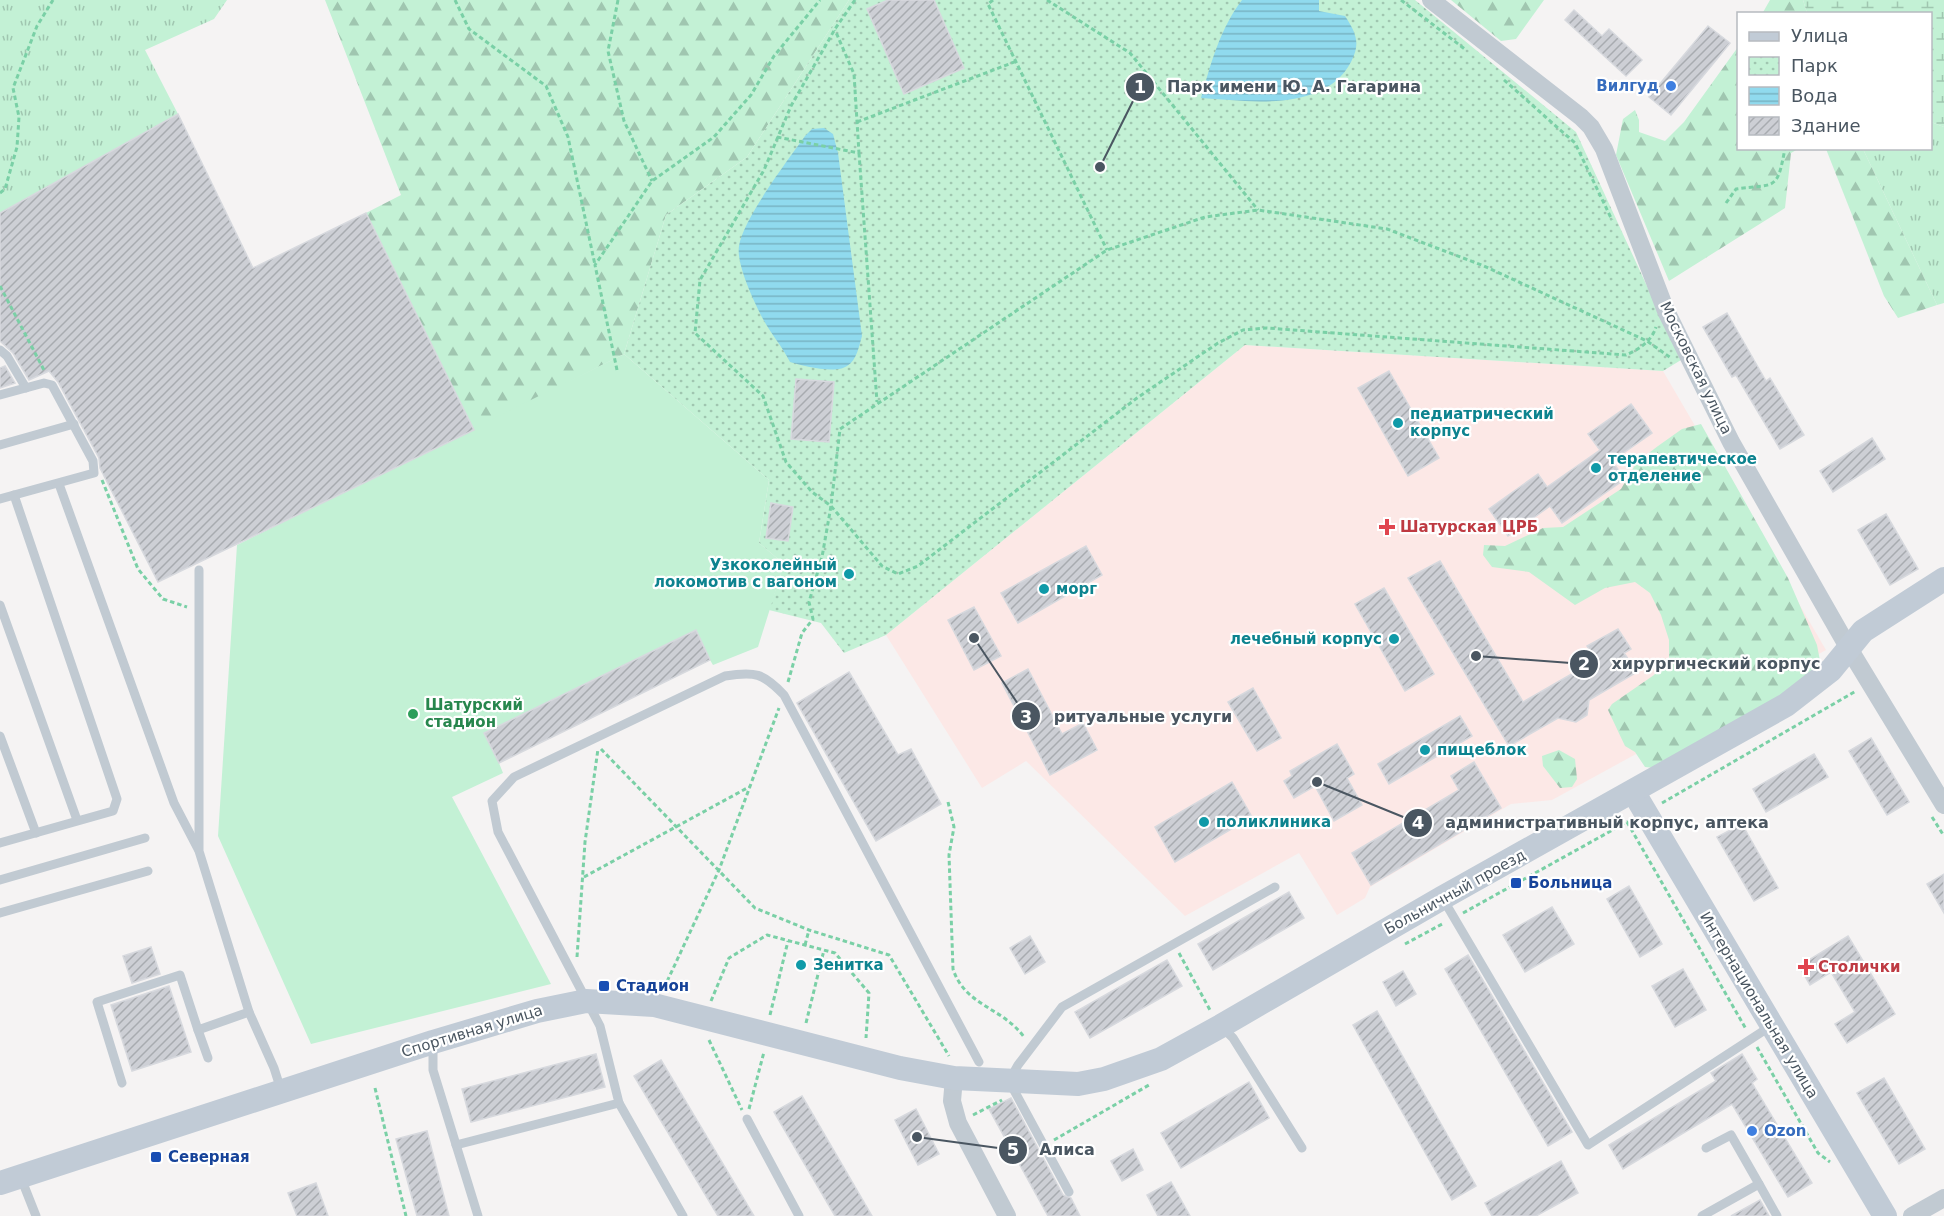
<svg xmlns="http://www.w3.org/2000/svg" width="1944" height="1216" font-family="'DejaVu Sans',sans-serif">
<defs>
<pattern id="grass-tufts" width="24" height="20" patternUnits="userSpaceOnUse" patternTransform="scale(1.5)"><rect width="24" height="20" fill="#c3f1d5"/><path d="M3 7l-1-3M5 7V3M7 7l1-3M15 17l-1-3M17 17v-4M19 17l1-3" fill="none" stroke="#a0c6b0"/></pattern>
<pattern id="forest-firs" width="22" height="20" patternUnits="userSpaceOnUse" patternTransform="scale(1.5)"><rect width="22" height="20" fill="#c3f1d5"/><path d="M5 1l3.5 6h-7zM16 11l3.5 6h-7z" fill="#a0c6b0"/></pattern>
<pattern id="wetland-marsh" width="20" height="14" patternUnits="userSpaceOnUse" patternTransform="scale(1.5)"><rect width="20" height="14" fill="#c3f1d5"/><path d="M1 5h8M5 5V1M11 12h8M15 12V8" fill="none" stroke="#a0c6b0"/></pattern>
<pattern id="park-dots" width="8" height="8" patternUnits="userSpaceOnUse" patternTransform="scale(1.5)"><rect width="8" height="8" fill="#c3f1d5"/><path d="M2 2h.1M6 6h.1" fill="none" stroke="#a0c6b0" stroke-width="1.8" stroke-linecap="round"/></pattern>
<pattern id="water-rules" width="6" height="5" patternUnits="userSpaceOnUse" patternTransform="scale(1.5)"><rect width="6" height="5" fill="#90daee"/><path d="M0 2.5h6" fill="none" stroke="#78b4c4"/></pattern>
<pattern id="building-hatch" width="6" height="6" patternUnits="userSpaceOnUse" patternTransform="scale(1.5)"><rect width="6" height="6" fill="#cdcfd5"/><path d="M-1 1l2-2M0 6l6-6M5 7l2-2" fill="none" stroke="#a8abb0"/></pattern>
</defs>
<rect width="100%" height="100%" fill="#f5f3f3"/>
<polygon fill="#fce8e6" points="1245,345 1663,371 1826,650 1552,800 1511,804 1370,887 1365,898 1337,915 1299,853 1185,916 1026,761 982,788 886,635"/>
<g fill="url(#grass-tufts)">
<polygon points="0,0 227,0 214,19 145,50 178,114 0,213"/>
<polygon points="1931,122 1944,127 1944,303 1937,305 1863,149 1930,148"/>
</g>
<g fill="url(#forest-firs)">
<polygon points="325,0 849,0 747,157 666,215 624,354 474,430 366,213 401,195"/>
<polygon points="1451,0 1544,0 1516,39 1501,41"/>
<polygon points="1770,0 1803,0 1807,13 1762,14"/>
<polygon points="1738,47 1738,148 1798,149 1791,153 1785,208 1669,281 1616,155 1623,119 1635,110 1639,120 1639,132 1665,141 1684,122"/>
<polygon points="1826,149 1863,149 1937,305 1898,318 1884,296"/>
<polygon points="1701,424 1788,578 1817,645 1821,666 1785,695 1655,768 1645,767 1635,752 1625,746 1608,710 1612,704 1654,675 1669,659 1669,640 1661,615 1650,593 1635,582 1605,588 1575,605 1529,572 1492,567 1483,555 1484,545 1505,546 1543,528 1563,527 1621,489 1637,462 1658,446 1682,429"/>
<polygon points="1559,750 1575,759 1577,779 1572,787 1560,788 1543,766 1542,756"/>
</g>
<polygon fill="url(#wetland-marsh)" points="1803,0 1944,0 1944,127 1931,122 1930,14 1807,13"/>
<polygon fill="url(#park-dots)" points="849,0 1415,0 1576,132 1681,360 1663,371 1245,345 886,635 844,653 821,623 769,610 784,564 759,543 769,480 624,354 666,215 747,157"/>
<polygon fill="#c3f1d5" points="624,354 769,480 759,543 784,564 758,647 713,665 710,660 499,763 503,773 452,797 551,984 311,1044 218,836 237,545"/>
<g fill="url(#water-rules)">
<path d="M1242 0H1319V11L1345 16C1356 33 1361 43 1351 62 1324 113 1249 101 1201 98 1211 63 1220 29 1242 0Z"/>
<path d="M824 128 833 134 838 153 862 336C859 346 857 360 847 366 836 374 802 366 790 362 782 346 771 334 763 319 754 302 736 264 739 246 743 219 788 160 805 136L812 129Z"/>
</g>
<g fill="url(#building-hatch)" stroke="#d7d9de" stroke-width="1.5">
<polygon points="888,0 934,0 964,68 904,94 867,9"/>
<polygon points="1574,10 1602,36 1609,29 1642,60 1626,76 1565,20"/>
<polygon points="1708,26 1730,43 1671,115 1649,97"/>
<polygon points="178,114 253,268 366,213 474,430 158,582 100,468 99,458 58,382 49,371 29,380 13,353 0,341 0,213"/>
<polygon points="1727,313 1766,381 1770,378 1804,435 1780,449 1736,375 1732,377 1703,327"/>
<polygon points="5,366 15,383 0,388 0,368"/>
<polygon points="1389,371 1439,458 1408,476 1358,388"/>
<polygon points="796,379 834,382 829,442 791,439"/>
<polygon points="1631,404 1652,433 1612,461 1625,479 1562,523 1550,506 1508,536 1489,509 1538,474 1547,487 1600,450 1588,434"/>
<polygon points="1872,438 1885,459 1833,492 1820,471"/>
<polygon points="771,503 793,507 788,541 766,538"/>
<polygon points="1886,514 1918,569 1890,585 1858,530"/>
<polygon points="1086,546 1102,575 1018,623 1001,593"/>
<polygon points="1440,561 1523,702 1596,660 1587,646 1618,629 1631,649 1624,653 1637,672 1589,700 1587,715 1576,722 1558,718 1509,746 1408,578"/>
<polygon points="1384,588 1434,674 1405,691 1355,604"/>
<polygon points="974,607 1001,656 974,670 948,620"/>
<polygon points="696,630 710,660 499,763 484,733"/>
<polygon points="1028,669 1062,734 1083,723 1097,750 1050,775 1002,683"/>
<polygon points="849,672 898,755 911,749 941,804 876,841 797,703"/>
<polygon points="1253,688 1281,738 1257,751 1228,702"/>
<polygon points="1460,716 1472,736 1389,784 1378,764"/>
<polygon points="1871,738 1909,802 1887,815 1849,751"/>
<polygon points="1337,744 1354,774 1347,778 1362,805 1334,821 1315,786 1294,798 1284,781 1292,776 1290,771"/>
<polygon points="1814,754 1828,777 1766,812 1753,789"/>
<polygon points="1474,762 1501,808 1371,885 1352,853 1459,790 1451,776"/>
<polygon points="1232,782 1252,817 1175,862 1155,827"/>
<polygon points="1742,824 1778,888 1754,901 1717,837"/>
<polygon points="1944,874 1944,913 1927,884"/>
<polygon points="1629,886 1662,944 1640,957 1607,899"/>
<polygon points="1289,892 1304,918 1213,970 1198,944"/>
<polygon points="1552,907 1574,944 1525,972 1503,935"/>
<polygon points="1030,936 1045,962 1025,974 1010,948"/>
<polygon points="1848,936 1895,1014 1847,1043 1835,1024 1855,1012 1831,972 1810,985 1799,966"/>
<polygon points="151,947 160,974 132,983 123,956"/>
<polygon points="1468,955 1572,1132 1548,1146 1445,969"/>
<polygon points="1167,960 1182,986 1090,1038 1075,1012"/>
<polygon points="1683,969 1706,1010 1675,1027 1652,986"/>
<polygon points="1403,971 1416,994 1396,1006 1383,982"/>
<polygon points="169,986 191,1052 132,1071 111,1005"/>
<polygon points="1377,1011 1476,1186 1452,1200 1353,1025"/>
<polygon points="596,1054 605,1087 471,1122 462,1089"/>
<polygon points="1742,1054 1757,1079 1752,1083 1812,1183 1788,1197 1732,1104 1623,1169 1609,1145 1716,1081 1711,1073"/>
<polygon points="661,1060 754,1216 718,1216 634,1076"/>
<polygon points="1884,1078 1925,1149 1899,1164 1857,1093"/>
<polygon points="1249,1082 1269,1118 1181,1168 1161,1133"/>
<polygon points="802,1096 872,1216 835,1216 774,1112"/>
<polygon points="1011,1098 1063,1195 1071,1198 1080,1216 1048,1216 989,1109"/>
<polygon points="916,1109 939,1154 918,1165 895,1120"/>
<polygon points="427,1131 449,1216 417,1216 396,1139"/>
<polygon points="1133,1149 1143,1170 1122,1181 1111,1161"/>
<polygon points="1561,1161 1578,1193 1536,1216 1492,1216 1485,1203"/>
<polygon points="1171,1182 1190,1216 1158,1216 1147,1195"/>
<polygon points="316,1183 328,1216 297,1216 288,1193"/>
<polygon points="1760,1200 1769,1216 1731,1216"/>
</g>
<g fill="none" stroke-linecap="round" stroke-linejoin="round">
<g stroke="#7ad0a6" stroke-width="3" stroke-dasharray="4.5 3" stroke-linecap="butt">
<polyline points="455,0 469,29 546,86 568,137 595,265"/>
<polyline points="618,0 608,51 624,121 652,181"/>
<path d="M855 0 835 29 791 106 764 170 700 280 695 333 763 396 786 462 812 492 831 506 882 566 898 574 918 566 1137 398 1218 343 1243 330 1267 328 1626 355C1638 350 1652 341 1656 327"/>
<polyline points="993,0 988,4 1107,250"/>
<polyline points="1047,0 1130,53 1258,210"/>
<polyline points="1401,0 1466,50"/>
<polyline points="1504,80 1575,143 1612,220"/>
<polyline points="857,122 1017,61"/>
<polyline points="777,137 859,153 854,74 835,30"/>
<polyline points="859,153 877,402"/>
<polyline points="0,193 5,189 17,147 19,117 13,88 37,26 53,0"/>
<path d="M1726 203 1736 189C1775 183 1777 193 1785 148"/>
<polyline points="0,286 45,372"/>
<polyline points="617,370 595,265 652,181 714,137 751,95 774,56 820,0"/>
<polyline points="102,480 138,569 163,599 187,607"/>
<polyline points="788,682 802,633 813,619 809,602 822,557 831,506 840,429 1107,250 1205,217 1258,210 1387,229 1484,266 1647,341 1671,358"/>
<polyline points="601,749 755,908 809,930 889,955 949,1056"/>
<path d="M948 802 954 827 949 855 953 969C965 1006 1002 1007 1024 1037"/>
<polyline points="1662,803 1856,691"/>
<polyline points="1932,817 1944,836"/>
<polyline points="584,877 749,787"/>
<polyline points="1463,913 1627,822 1746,1029"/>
<polyline points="1405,944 1444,923"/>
<polyline points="805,945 809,930"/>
<polyline points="1179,953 1210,1010"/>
<polyline points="577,957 585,842 598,749"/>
<polyline points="664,988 719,870 779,708"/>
<polyline points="711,1001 729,958 767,935 835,953 869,993 866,1038"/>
<polyline points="770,1015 788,941"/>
<polyline points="806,1023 824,950"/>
<polyline points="709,1040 742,1110"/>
<polyline points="1757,1047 1818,1153 1830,1162"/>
<polyline points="375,1088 406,1216"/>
<polyline points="749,1109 764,1052"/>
<polyline points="973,1115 1002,1100"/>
<polyline points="1054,1140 1149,1085"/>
</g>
<g stroke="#c1cad2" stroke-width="9">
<polyline points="0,350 7,356 26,388"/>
<polyline points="0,395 44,383 52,385 93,461 94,473 0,499"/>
<polyline points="0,445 74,424"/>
<polyline points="59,484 174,803 198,849"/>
<polyline points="199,570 199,851 249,1012 274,1068 281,1090"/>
<polyline points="0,605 77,820"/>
<polyline points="0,736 36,833"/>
<polyline points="0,843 113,811 117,799 14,495"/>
<polyline points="0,880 145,838"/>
<polyline points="1443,899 1588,1145 1771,1026"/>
<polyline points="0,913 148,871"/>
<polyline points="1223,1028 1233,1038 1302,1148"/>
<polyline points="198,1030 208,1058"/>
<polyline points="433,1045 433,1070 478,1216"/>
<polyline points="122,1083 97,1002 180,975 198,1030 249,1012"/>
<polyline points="619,1103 683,1216"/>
<polyline points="747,1119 799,1216"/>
<path d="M456 1145 619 1103 600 1026 498 832 492 801 514 777 725 676C755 671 763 673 784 695L979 1062"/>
<polyline points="1706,1148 1731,1135 1759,1184"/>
<polyline points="21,1178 36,1216"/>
<polyline points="1069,1192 1009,1081 1018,1065 1062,1007 1275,887"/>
<polyline points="1702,1216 1759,1184 1777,1216"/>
</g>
<g stroke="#c1cad2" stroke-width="18">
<polyline points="1431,0 1581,117 1591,127 1604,149 1666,311 1731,442 1848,647 1944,805"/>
<polyline points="954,1078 952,1101 958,1123 1007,1216"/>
<polyline points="1912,1216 1944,1198"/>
</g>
<g stroke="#c1cbd6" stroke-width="24">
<polyline points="1634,793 1885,1216"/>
<polyline points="0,1183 433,1042 537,1011 586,1001 654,1005 900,1068 954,1078 1078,1084 1104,1079 1161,1059 1221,1026 1442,898 1786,705 1831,670 1863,631 1944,579"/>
</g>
</g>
<g fill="#3f7fe0" stroke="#fff" stroke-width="2">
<circle cx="1671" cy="86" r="6"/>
<circle cx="1752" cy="1131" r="6"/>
</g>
<g fill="#0f9aa8" stroke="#fff" stroke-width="2">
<circle cx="1398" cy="423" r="6"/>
<circle cx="1596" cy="468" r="6"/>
<circle cx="849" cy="574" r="6"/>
<circle cx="1044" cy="589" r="6"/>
<circle cx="1394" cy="639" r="6"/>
<circle cx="1425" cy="750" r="6"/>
<circle cx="1204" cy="822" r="6"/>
<circle cx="801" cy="965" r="6"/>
</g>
<g fill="#e0444e" stroke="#fff" stroke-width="2">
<path d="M1384 518h6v6h6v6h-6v6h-6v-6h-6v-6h6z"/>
<path d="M1803 958h6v6h6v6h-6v6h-6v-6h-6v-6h6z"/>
</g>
<circle fill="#2e9e5b" stroke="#fff" stroke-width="2" cx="413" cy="714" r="6"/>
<g fill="#1a4fb4" stroke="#fff" stroke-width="2">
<rect x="1510" y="877" width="12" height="12" rx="3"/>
<rect x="598" y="980" width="12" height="12" rx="3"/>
<rect x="150" y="1151" width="12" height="12" rx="3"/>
</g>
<g text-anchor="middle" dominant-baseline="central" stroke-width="4.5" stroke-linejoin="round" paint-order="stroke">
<g font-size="15" font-weight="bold" fill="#366cbe" stroke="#fff" text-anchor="end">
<text x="1659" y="86">Вилгуд</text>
<text x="1764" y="1131" text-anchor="start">Ozon</text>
</g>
<g font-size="15" fill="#4a5661" stroke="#fff">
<text transform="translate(1696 368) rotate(64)">Московская улица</text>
<text transform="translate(1455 892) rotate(-29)">Больничный проезд</text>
<text transform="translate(1759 1005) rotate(59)">Интернациональная улица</text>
<text transform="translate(472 1031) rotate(-17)">Спортивная улица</text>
</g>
<g font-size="15" font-weight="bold" fill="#0d838f" stroke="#fff" text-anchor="start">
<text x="1410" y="414">педиатрический<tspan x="1410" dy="17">корпус</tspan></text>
<text x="1608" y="459">терапевтическое<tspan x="1608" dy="17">отделение</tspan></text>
<text x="837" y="565" text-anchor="end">Узкоколейный<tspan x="837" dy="17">локомотив с вагоном</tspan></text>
<text x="1056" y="589">морг</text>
<text x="1382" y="639" text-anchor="end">лечебный корпус</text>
<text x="1437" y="750">пищеблок</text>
<text x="1216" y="822">поликлиника</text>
<text x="813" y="965">Зенитка</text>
</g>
<g font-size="15" font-weight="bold" fill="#be3a42" stroke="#fff" text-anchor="start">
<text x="1400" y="527">Шатурская ЦРБ</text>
<text x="1818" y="967">Столички</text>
</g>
<g font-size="15" font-weight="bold" fill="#27864d" stroke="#fff" text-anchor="start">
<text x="425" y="705">Шатурский<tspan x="425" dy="17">стадион</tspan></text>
</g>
<g font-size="15" font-weight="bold" fill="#164399" stroke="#fff" text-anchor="start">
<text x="1528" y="883">Больница</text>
<text x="616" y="986">Стадион</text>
<text x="168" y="1157">Северная</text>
</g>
</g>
<path fill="none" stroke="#4a5661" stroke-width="2" d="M1100 167L1140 87M1476 656L1584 664M974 638L1026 716M1317 782L1418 823M917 1137L1013 1150"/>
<g fill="#4a5661" stroke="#fff" stroke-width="2">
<circle cx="1100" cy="167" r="6"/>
<circle cx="1476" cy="656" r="6"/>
<circle cx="974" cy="638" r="6"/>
<circle cx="1317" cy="782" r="6"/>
<circle cx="917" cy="1137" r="6"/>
<circle cx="1140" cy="87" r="15"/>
<circle cx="1584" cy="664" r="15"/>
<circle cx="1026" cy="716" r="15"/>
<circle cx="1418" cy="823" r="15"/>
<circle cx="1013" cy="1150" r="15"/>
</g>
<g font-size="18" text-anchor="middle" font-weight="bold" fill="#fff">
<text x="1140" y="93">1</text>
<text x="1584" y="670">2</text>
<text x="1026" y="723">3</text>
<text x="1418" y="829">4</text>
<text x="1013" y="1156">5</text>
</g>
<g font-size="16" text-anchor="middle" font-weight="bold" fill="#4a5661" stroke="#fff" stroke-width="4.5" stroke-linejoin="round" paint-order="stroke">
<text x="1294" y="92">Парк имени Ю. А. Гагарина</text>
<text x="1716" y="669">хирургический корпус</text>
<text x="1143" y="722">ритуальные услуги</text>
<text x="1607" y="828">административный корпус, аптека</text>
<text x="1067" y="1155">Алиса</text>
</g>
<rect x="1737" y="12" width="195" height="138" fill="#ffffff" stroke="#b7bbc0" stroke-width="1.5"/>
<rect x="1749" y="32" width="30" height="9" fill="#c1cbd6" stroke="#b7bbc0" stroke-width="1.5"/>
<text x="1791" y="42" font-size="18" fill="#4a5661">Улица</text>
<rect x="1749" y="57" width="30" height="18" fill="url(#park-dots)" stroke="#b7bbc0" stroke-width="1.5"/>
<text x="1791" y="72" font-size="18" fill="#4a5661">Парк</text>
<rect x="1749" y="87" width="30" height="18" fill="url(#water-rules)" stroke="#b7bbc0" stroke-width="1.5"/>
<text x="1791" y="102" font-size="18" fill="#4a5661">Вода</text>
<rect x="1749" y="117" width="30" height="18" fill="url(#building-hatch)" stroke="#b7bbc0" stroke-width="1.5"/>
<text x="1791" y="132" font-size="18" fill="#4a5661">Здание</text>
</svg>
